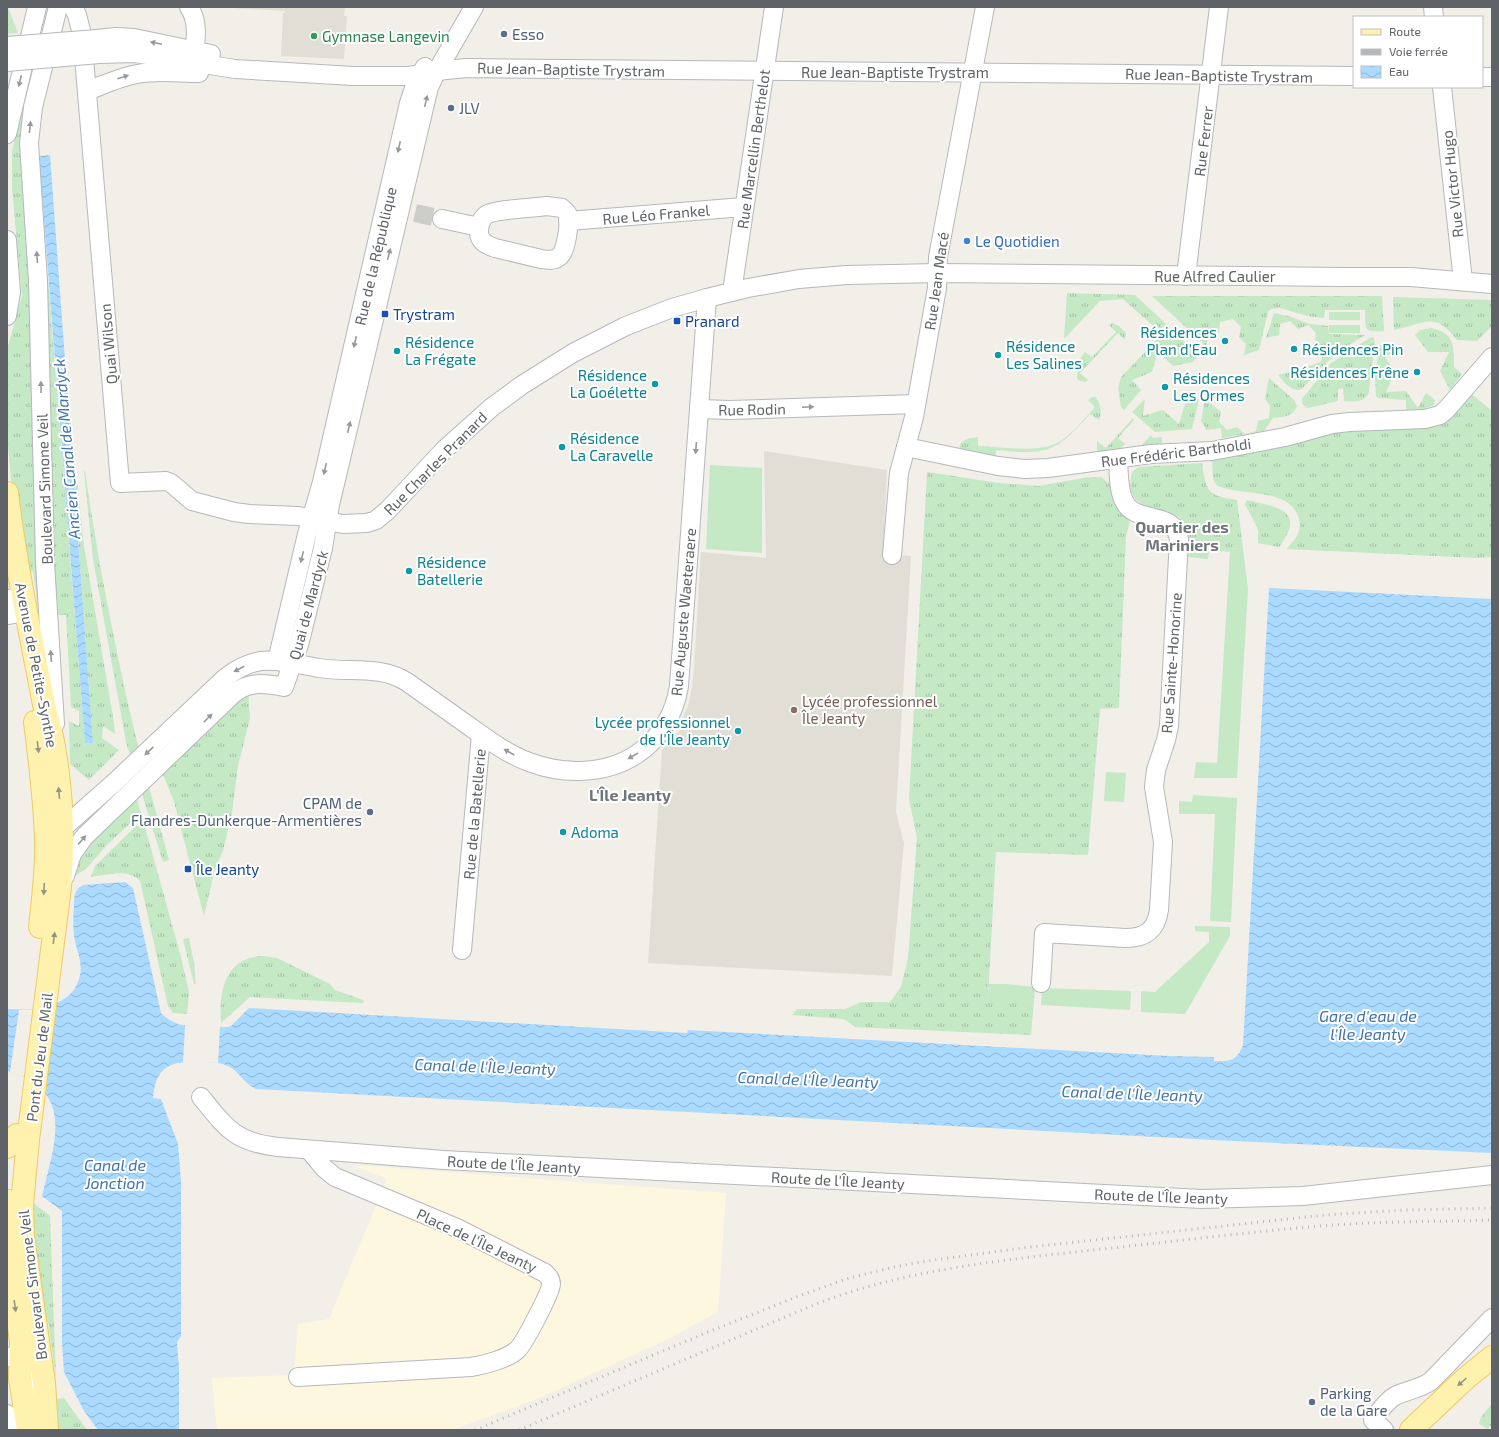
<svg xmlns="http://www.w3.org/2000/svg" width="1499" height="1437" font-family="'Exo 2',sans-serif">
<defs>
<pattern id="grass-tufts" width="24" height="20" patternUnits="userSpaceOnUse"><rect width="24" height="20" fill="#c5e8c5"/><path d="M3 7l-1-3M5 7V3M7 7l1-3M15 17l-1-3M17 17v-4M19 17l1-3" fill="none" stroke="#a3c0a4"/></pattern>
<pattern id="water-waves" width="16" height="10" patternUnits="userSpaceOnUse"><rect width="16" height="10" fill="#aadaff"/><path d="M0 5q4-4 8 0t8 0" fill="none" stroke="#8eb4d2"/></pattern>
</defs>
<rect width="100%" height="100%" fill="#f1efe8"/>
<polygon fill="#fef7e0" points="352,1165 726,1193 718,1312 668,1339 542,1397 452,1430 217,1430 212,1378 294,1375 298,1324 329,1319 387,1179"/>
<g fill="#e1ded6">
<polygon points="215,7 345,7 344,16 347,16 344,59 281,56 283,13 285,13 285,11"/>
<polygon points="764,451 887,470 883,554 911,556 896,812 904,843 892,976 648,963 662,750 681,729 678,727 688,706 692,688 694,668 701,552 766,558"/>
</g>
<g fill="url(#grass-tufts)">
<polygon points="7,7 8,7 18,33 7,34"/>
<polygon points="30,70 34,78 30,259 41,628 33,571 24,573 14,515 7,434 7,350 22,296 12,188 12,152"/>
<polygon points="46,278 48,279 85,743 93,743 67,387 84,546 114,723 115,734 103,726 102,738 119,750 89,780 70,764 69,721 79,726 79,711 71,707 66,615 58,615 57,593 55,593"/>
<polygon points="1067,293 1135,295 1166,324 1159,331 1123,299 1100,301 1064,339"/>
<path d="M1152 296H1382L1384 331C1362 332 1366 330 1365 310H1325L1324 318 1307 316 1280 308 1271 309 1268 312 1259 350 1244 355 1246 344 1239 337 1241 327 1233 319 1220 322 1219 332 1209 335 1206 346Z"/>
<path d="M1393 297 1492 300V326L1477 341 1457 340C1435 310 1424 324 1394 330Z"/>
<path d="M1274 313 1288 316 1310 324 1328 326 1329 334 1365 335 1346 347 1325 364 1302 389C1292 393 1285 383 1278 375L1289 372 1296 379 1307 376 1309 366 1321 362 1323 351 1315 345 1316 333 1309 325 1298 329 1290 321 1280 324 1279 335 1266 338Z"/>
<polygon points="1112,323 1119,326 1126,333 1125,340 1118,333 1080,373 1088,380 1085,382 1078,380 1077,377 1080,359 1085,352 1092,357 1116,332 1109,325"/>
<polygon points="1169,327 1199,355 1193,362 1173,366 1158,352 1152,372 1132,380 1141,390 1124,410 1121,407 1118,388 1121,377"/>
<path d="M1431 328C1455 333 1454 346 1454 367L1462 374 1450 390 1440 371 1449 352H1428L1415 335 1420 330Z"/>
<path d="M1371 337 1374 338C1377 349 1370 369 1370 381 1369 386 1370 393 1367 396 1362 403 1352 401 1344 401L1343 388 1338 389V401L1308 408C1304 406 1302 404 1302 399L1330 364Z"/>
<polygon points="1380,345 1397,345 1393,354 1384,355 1395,372 1386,392 1406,391 1418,408 1426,393 1435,400 1434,405 1423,409 1406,410 1406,400 1378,398 1376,396 1375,375"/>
<path d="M1269 378 1294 400 1297 406C1293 417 1283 417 1273 418L1264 431 1222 438 1221 428 1206 430 1205 427 1201 421 1205 399 1221 412 1219 422 1227 430 1237 427 1245 434 1256 431 1258 421 1269 418 1270 406 1265 399Z"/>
<path d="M1469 392 1492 411V557L1477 558 1287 549C1291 543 1297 538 1299 531 1301 526 1300 521 1298 516 1289 492 1253 494 1232 490 1227 489 1222 487 1217 486L1213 479 1212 460 1330 431 1418 427Z"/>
<path d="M1092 397H1096C1101 405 1102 412 1099 420L1090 414C1055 453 1048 455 996 450L995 459 960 451C958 440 969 438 978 437V446C1000 447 1038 453 1057 443 1072 435 1084 419 1095 407L1088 400Z"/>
<polygon points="1145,399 1143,416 1163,410 1179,424 1185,404 1199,399 1192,429 1155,432 1132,412"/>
<polygon points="1133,418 1134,420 1118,438 1125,444 1119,450 1100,454 1097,449 1097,441 1106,448"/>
<polygon points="1151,435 1153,438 1162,437 1162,447 1140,447"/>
<path d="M1202 463C1206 492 1208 496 1237 500L1243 549 1190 546C1188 536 1186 523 1179 517 1176 515 1171 514 1167 513 1149 507 1127 504 1131 479 1131 473 1133 470 1139 467Z"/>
<path d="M84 471H85C96 549 111 627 128 704 140 756 155 808 169 860L163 862 126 742 93 559Z"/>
<polygon points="927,472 999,483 1039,486 1089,477 1101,477 1111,485 1123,513 1130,521 1126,536 1119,708 1100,709 1088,855 996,852 988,998 1034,1001 1031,1035 855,1027 844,1019 792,1015 797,1009 845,1009 861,1002 890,1002 901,987 908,958 917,838 909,799"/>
<path d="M1247 500C1277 507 1307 510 1279 547L1258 543V529L1245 504Z"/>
<polygon points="248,691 250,718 238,766 232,813 223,851 215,869 204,916 174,802 162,772"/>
<polygon points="136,797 141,813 106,846 86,869 73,877 83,849"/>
<path d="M136 826H143L145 827 181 957 189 992 187 1014 173 1013 168 1006 140 881C128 868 107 875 91 877L95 866Z"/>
<polygon points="189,938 194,963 196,984 194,984 183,939"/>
<path d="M264 956 277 958 330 984 335 990 363 1000 364 1002 362 1003 250 997 221 1023C219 990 225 957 264 956Z"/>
<polygon points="32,1202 50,1216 56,1379 48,1322 42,1323 31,1240"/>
<polygon points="64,1398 87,1430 54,1430 53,1400"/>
<path d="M1492 1404V1424L1488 1429 1479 1424C1480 1416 1487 1410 1492 1404Z"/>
</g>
<g fill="#c5e8c5">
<rect x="1329" y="312" width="31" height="8"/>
<rect x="1329" y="325" width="31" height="8"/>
<polygon points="710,465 762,468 762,553 706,549"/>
<polygon points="1190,546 1243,549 1248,589 1237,778 1194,778 1196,762 1217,763 1230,552 1209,550 1208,559 1188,557"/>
<polygon points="1106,772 1126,773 1124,802 1104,801"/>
<polygon points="1193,795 1237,798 1231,922 1210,921 1215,814 1179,814 1179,801 1192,802"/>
<polygon points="1195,926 1230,927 1230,936 1185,1014 1141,1012 1141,991 1155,992 1209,942 1209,932 1195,931"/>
<polygon points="989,984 1006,984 1035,987 1034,1001 988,999"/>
<polygon points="1042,988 1131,991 1130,1010 1041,1005"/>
</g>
<g fill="url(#water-waves)">
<polygon points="50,155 93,743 85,743 39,156"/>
<path d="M1269 588 1492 599V1153L1233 1141 256 1089C243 1083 239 1071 228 1066 220 1062 211 1063 203 1062 174 1061 156 1063 153 1098L161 1099 178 1144 181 1182V1336L177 1342 179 1367V1430H98L84 1411 64 1372 62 1342V1211L42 1196C54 1145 77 1090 7 1071V1009C33 1011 74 1008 80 975 83 963 76 949 74 936 73 926 73 916 74 906 74 898 74 889 83 885L125 882 133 888 161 1013C178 1031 205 1027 228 1027L231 1026 249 1008 687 1033 688 1030 1168 1056 1214 1057V1061C1229 1062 1237 1061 1243 1045Z"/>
</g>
<g fill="#f1efe8">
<polygon points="41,1009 28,1078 10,1072 19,1010"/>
<polygon points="185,1026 220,1027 218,1063 183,1062"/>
</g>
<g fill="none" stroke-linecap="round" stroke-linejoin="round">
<polyline stroke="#ccccc8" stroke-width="18" stroke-dasharray="18 9" stroke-linecap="butt" points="415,213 442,219"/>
<defs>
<g id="minor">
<polyline points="73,7 77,15 82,34 120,483 166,481 171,483 192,501 234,512 249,514 298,516 343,524 367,523 376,520 388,510 444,450 492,407 522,385 573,353 626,326 672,308 707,298 748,288 799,279 847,275 937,273 1345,277 1411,277 1492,284"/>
<path d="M189 7C200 23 195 45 193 63"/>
<polyline points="1433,7 1434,17"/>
<polyline points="97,39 116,37 134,38 211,54"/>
<polyline points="99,54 135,53 235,69 353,76 408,76 437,71 466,68 1354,76"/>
<polyline points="1482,77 1492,77"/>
<polyline points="1442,87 1463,281"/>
<path d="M87 91C103 85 120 77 137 74 157 70 178 73 199 73"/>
<polyline points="7,134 37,7"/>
<path d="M547 206 562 208C564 210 567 212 568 215 570 223 566 251 560 256 554 261 548 260 541 259L495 248C487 245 479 242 479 232 479 226 481 219 486 215 495 209 534 208 547 206Z"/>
<polyline points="442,219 479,227"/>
<polyline points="568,221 744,207"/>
<polyline points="7,240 11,292 7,316"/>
<polyline points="1186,276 1219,7"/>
<polyline points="732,292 774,7"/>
<polyline points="699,409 730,410 916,404"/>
<polyline points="906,447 998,466 1025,469 1048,468 1151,454 1212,451 1285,437 1332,424 1349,422 1425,419 1440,415 1446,410 1492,357"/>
<polyline points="892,555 899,473 914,417 937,288 938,257 985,7"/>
<polyline points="7,600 13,598"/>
<polyline points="7,615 26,612"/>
<polyline points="277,661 307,534 322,482 409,103 416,82 425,67"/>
<polyline points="55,724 45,563 38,281 29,143 33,107 58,7"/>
<path d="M54 836 115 782 225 678C235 670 248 663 261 661 280 659 301 665 319 668 349 673 380 665 407 682 427 696 448 711 469 726 487 739 507 754 529 762 563 775 606 775 637 754 660 739 675 713 679 686L707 298"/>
<path d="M65 876 72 854 84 837 233 694C249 681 265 683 284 687L299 645 323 548 330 505 429 87 437 71 474 7"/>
<polyline points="462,950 481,735"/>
<path d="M1041 983 1044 933 1125 938C1145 938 1156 931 1159 910L1163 842 1154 787 1156 770 1166 740 1169 726 1179 539C1174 509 1135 525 1124 501 1118 489 1119 472 1118 459"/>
<path d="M201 1097C227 1129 235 1142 278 1147L444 1160 1202 1199 1303 1196 1492 1175"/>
<polyline points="7,1357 22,1355 28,1358 37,1415"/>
<path d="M298 1377 471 1367C484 1365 507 1359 517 1350 524 1344 551 1292 551 1284 551 1279 548 1276 545 1273L457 1228 335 1177 324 1168 309 1150"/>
<polyline points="7,1414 9,1430"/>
<path d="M1384 1430 1373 1420C1379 1412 1386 1401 1395 1396 1407 1390 1420 1389 1431 1381L1492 1318"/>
</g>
<g id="major">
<path d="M7 493C15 560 29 627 42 694 45 712 51 729 54 747 62 793 64 841 60 887L28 1140 22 1205 23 1236 44 1383 47 1430"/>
<path d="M35 722C40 761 45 801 46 841 47 870 43 898 40 927"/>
<polyline points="7,1147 13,1143 17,1135"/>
<polyline points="9,1201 8,1246 21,1342 20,1378 28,1430"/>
<polyline points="1411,1430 1465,1379 1492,1357"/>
</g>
</defs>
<use href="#minor" stroke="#b5b8bc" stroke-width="20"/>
<use href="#major" stroke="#f2c960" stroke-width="24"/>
<use href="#minor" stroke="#fff" stroke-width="18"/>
<use href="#major" stroke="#fff2af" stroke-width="22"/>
<g stroke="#b6b7b8" stroke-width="3" stroke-dasharray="1 5" stroke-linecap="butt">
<polyline points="475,1430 708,1332 799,1296 846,1279 894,1267 926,1261 1030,1247 1325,1215 1404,1210 1492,1208"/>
<path d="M519 1430 811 1306C903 1269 1004 1260 1102 1249 1179 1241 1256 1231 1333 1225 1386 1221 1439 1222 1492 1220"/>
</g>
<defs>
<g id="minor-bridge">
<polyline points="7,46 97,39"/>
<polyline points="7,62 99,54"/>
</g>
</defs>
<use href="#minor-bridge" stroke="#b5b8bc" stroke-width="20" stroke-linecap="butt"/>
<use href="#minor-bridge" stroke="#fff" stroke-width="18"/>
</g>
<defs><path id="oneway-solid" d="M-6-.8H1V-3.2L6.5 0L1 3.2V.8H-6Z"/></defs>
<g fill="#979a9d">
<use href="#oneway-solid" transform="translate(156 43) rotate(-168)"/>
<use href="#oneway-solid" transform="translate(123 77) rotate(-18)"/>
<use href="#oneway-solid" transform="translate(20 81) rotate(103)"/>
<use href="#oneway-solid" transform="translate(426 101) rotate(-77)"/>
<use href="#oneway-solid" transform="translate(30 127) rotate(-84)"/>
<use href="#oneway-solid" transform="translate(399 147) rotate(102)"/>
<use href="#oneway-solid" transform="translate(389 254) rotate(-76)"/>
<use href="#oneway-solid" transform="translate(37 257) rotate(-94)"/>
<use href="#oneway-solid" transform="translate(355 342) rotate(103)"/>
<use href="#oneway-solid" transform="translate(41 387) rotate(-91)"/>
<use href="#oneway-solid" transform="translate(808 407) rotate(-2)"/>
<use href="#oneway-solid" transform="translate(349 427) rotate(-77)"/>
<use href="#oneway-solid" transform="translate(696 448) rotate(94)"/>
<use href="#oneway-solid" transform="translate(325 469) rotate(103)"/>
<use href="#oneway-solid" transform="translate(302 557) rotate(104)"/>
<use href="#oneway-solid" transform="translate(51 656) rotate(-94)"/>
<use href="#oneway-solid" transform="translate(239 669) rotate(152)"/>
<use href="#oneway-solid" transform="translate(208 718) rotate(-45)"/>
<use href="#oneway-solid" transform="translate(149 751) rotate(137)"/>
<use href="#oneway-solid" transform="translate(509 752) rotate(-150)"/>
<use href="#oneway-solid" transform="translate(633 756) rotate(149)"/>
<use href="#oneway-solid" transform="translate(82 840) rotate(-50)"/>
</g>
<g fill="#979581">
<use href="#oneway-solid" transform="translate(38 747) rotate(83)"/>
<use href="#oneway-solid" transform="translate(59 793) rotate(-95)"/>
<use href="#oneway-solid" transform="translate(44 889) rotate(93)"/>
<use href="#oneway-solid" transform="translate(54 938) rotate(-82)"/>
<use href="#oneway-solid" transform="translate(15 1306) rotate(82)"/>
<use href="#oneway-solid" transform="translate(1462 1382) rotate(138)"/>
</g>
<g fill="#5c6f8a" stroke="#fff" stroke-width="1.5">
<circle cx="504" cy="34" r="4"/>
<circle cx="451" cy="108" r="4"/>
<circle cx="370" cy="812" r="4"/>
<circle cx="1312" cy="1402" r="4"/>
</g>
<circle fill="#2e9e5b" stroke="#fff" stroke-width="1.5" cx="314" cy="36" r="4"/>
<circle fill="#3f7fe0" stroke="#fff" stroke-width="1.5" cx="967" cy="241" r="4"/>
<g fill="#1a4fb4" stroke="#fff" stroke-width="1.5">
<rect x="381" y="310" width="8" height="8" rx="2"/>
<rect x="673" y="317" width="8" height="8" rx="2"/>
<rect x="184" y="865" width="8" height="8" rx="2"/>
</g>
<g fill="#0f9aa8" stroke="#fff" stroke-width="1.5">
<circle cx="1225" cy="341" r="4"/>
<circle cx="1294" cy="349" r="4"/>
<circle cx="397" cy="351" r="4"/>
<circle cx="998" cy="355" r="4"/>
<circle cx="1417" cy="372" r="4"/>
<circle cx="655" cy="384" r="4"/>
<circle cx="1165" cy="387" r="4"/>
<circle cx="562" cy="447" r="4"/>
<circle cx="409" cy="571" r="4"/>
<circle cx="738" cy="731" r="4"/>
<circle cx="563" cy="832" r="4"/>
</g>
<circle fill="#8d6e63" stroke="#fff" stroke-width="1.5" cx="794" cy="710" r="4"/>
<g text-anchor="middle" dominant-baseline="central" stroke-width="4" stroke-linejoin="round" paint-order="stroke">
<g font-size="15" fill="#4e5e75" stroke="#fff" text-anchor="start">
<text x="512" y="34">Esso</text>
<text x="459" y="108">JLV</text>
<text x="362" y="803" text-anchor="end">CPAM de<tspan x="362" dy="17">Flandres-Dunkerque-Armentières</tspan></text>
<text x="1320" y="1393">Parking<tspan x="1320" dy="17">de la Gare</tspan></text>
</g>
<g font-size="15" fill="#27864d" stroke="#fff" text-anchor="start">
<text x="322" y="36">Gymnase Langevin</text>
</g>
<g font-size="15" fill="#5f6368" stroke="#fff">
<text transform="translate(571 69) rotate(1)">Rue Jean-Baptiste Trystram</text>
<text x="895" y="72">Rue Jean-Baptiste Trystram</text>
<text transform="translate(1219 75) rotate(1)">Rue Jean-Baptiste Trystram</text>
<text transform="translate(1203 141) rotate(-83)">Rue Ferrer</text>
<text transform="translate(753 149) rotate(-82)">Rue Marcellin Berthelot</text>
<text transform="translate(1452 184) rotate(-96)">Rue Victor Hugo</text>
<text transform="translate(656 214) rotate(-5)">Rue Léo Frankel</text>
<text transform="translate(375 256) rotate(-77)">Rue de la République</text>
<text x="1215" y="276">Rue Alfred Caulier</text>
<text transform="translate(936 281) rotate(-82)">Rue Jean Macé</text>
<text transform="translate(108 344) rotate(-95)">Quai Wilson</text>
<text transform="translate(752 409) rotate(-1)">Rue Rodin</text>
<text transform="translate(1176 452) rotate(-7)">Rue Frédéric Bartholdi</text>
<text transform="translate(435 463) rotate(-45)">Rue Charles Pranard</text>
<text transform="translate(44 489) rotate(-92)">Boulevard Simone Veil</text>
<text transform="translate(308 605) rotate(-75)">Quai de Mardyck</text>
<text transform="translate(683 612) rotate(-85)">Rue Auguste Waeteraere</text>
<text transform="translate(1171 663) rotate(-86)">Rue Sainte-Honorine</text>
<text transform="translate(37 665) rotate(79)">Avenue de Petite-Synthe</text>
<text transform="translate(474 814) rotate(-85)">Rue de la Batellerie</text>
<text transform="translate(39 1057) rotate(-83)">Pont du Jeu de Mail</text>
<text transform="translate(514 1164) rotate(3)">Route de l'Île Jeanty</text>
<text transform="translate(838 1180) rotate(3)">Route de l'Île Jeanty</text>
<text transform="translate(1161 1196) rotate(2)">Route de l'Île Jeanty</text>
<text transform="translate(477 1240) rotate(25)">Place de l'Île Jeanty</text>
<text transform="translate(32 1285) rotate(-97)">Boulevard Simone Veil</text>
</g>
<g font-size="15" fill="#366cbe" stroke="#fff" text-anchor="start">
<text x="975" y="241">Le Quotidien</text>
</g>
<g font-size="15" fill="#164399" stroke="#fff" text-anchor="start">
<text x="393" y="314">Trystram</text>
<text x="685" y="321">Pranard</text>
<text x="196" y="869">Île Jeanty</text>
</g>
<g font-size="15" fill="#0d838f" stroke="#fff" text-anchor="start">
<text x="1217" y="332" text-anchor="end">Résidences<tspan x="1217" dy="17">Plan d'Eau</tspan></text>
<text x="405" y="342">Résidence<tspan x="405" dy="17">La Frégate</tspan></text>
<text x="1006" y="346">Résidence<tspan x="1006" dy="17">Les Salines</tspan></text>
<text x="1302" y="349">Résidences Pin</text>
<text x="1409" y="372" text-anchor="end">Résidences Frêne</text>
<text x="647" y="375" text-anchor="end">Résidence<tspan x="647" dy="17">La Goélette</tspan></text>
<text x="1173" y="378">Résidences<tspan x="1173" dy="17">Les Ormes</tspan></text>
<text x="570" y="438">Résidence<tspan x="570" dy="17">La Caravelle</tspan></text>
<text x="417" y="562">Résidence<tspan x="417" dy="17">Batellerie</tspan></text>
<text x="730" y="722" text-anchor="end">Lycée professionnel<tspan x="730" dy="17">de l'Île Jeanty</tspan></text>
<text x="571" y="832">Adoma</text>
</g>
<g font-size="15" fill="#785e54" stroke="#fff" text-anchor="start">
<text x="802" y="701">Lycée professionnel<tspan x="802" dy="17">Île Jeanty</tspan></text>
</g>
<g font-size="16" font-style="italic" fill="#4174aa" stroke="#fff">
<text transform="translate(66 449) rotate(-95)">Ancien Canal de Mardyck</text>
<text x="1368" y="1015">Gare d'eau de<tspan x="1368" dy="18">l'Île Jeanty</tspan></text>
<text transform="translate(485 1066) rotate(2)">Canal de l'Île Jeanty</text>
<text transform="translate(808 1079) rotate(2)">Canal de l'Île Jeanty</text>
<text transform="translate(1132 1093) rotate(2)">Canal de l'Île Jeanty</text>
<text x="115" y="1164">Canal de<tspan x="115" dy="18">Jonction</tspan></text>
</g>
<g font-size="16" font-weight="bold" fill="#70757a" stroke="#fff">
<text x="1182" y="526">Quartier des<tspan x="1182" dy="18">Mariniers</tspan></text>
<text x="630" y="794">L'Île Jeanty</text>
</g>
</g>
<rect width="1499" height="1437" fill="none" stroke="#5f6368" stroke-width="16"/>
<rect x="1353" y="16" width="130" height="72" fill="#ffffff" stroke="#bfc1c3"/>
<rect x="1361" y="29" width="20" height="6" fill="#fff2af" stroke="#bfc1c3"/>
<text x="1389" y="36" font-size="12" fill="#5f6368">Route</text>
<rect x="1361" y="49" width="20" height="6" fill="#b6b7b8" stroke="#bfc1c3"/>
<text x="1389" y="56" font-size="12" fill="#5f6368">Voie ferrée</text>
<rect x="1361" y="66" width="20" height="12" fill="url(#water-waves)" stroke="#bfc1c3"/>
<text x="1389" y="76" font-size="12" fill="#5f6368">Eau</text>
</svg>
